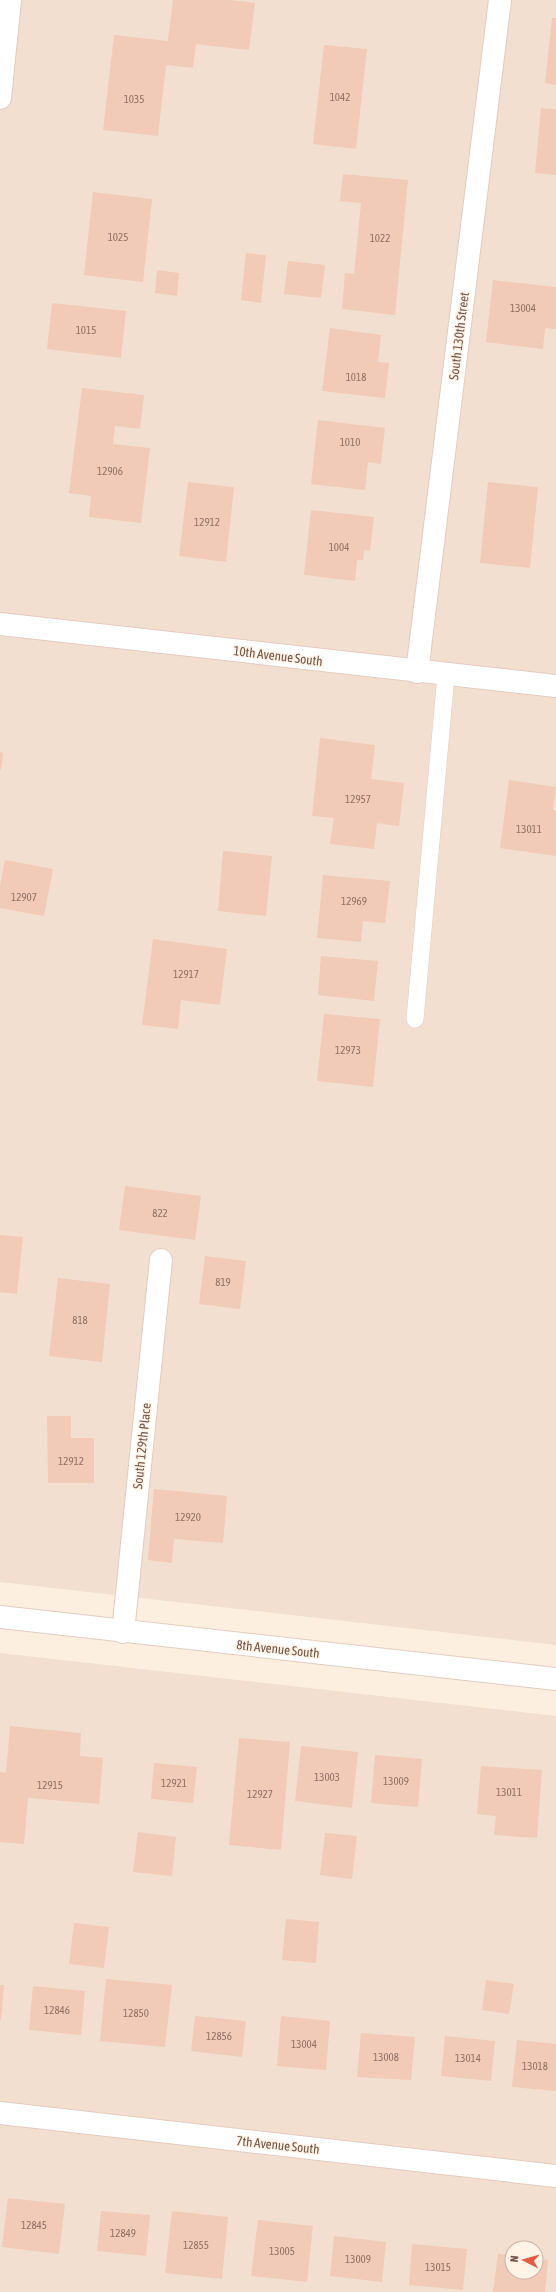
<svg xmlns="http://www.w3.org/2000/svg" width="556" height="2292" font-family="'Asap Condensed',sans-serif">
<rect width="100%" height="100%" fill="#fcefe0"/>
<g fill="#f3dfcf" fill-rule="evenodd">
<polygon points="0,0 556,0 556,1645 0,1582"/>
<path d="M0 1653 556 1716V2292H0ZM512 2248H536V2272H512Z"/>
</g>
<g fill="#f1cab8">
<polygon points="173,0 230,0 255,3 249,50 196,44 193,68 166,65 158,136 103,130 114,35 168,41"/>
<polygon points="552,18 556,18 556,85 545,83"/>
<polygon points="324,45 367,49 356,149 313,144"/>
<polygon points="541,108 556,109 556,175 535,173"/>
<polygon points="343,174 408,180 395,315 342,309 345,273 354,274 361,203 340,201"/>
<polygon points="93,192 152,199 143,282 84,275"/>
<polygon points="246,253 266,255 261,303 241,300"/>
<polygon points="288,261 325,265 321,298 284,294"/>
<polygon points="157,270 179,273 177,296 155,293"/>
<polygon points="493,280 556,287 556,329 545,328 543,349 486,342"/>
<polygon points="52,303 126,311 121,358 47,349"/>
<polygon points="330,328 381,335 378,362 389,363 385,398 322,391"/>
<polygon points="82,388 144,395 140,429 115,426 113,444 150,448 141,523 89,517 91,496 69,493"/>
<polygon points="318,420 385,428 381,464 368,462 365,490 311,484"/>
<polygon points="188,482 234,487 226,562 179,556"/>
<polygon points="488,482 538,487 530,568 480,563"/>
<polygon points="311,510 374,517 370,551 364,550 363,560 357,560 355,581 304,575"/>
<polygon points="320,738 375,745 371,779 404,783 399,826 377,823 374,849 330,844 334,818 312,816"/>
<polygon points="0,752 3,753 1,770 0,770"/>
<polygon points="509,780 556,787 553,810 556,810 556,856 500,848"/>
<polygon points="223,851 272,856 266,916 218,911"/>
<polygon points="5,860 53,869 44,916 0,908 0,886"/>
<polygon points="323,875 390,881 385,923 363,921 361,942 317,938"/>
<polygon points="153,939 227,949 220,1005 181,1000 178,1029 142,1025"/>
<polygon points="321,956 378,961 374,1001 318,995"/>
<polygon points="324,1014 380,1019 373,1087 317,1081"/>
<polygon points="125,1186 201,1196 195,1240 119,1230"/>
<polygon points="0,1235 23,1237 17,1294 0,1292"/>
<polygon points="205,1256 246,1261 240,1309 199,1304"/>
<polygon points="58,1278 110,1284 102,1362 49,1356"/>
<polygon points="47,1416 71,1416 71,1438 94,1438 94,1483 48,1483"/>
<polygon points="154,1489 227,1496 223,1543 174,1539 172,1563 148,1560"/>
<polygon points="10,1726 81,1733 80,1756 103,1758 99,1804 28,1798 24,1844 0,1842 0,1772 6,1773"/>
<polygon points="239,1738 290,1742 281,1850 229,1845"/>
<polygon points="301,1746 358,1752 352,1808 295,1801"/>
<polygon points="375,1755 422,1759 418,1807 371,1803"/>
<polygon points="154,1763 197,1767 193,1803 151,1799"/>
<polygon points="481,1766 542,1770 537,1838 494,1835 496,1816 477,1814"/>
<polygon points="138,1832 176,1837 172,1876 133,1872"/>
<polygon points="325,1833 357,1836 352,1879 320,1875"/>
<polygon points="286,1919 319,1922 316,1963 282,1960"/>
<polygon points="74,1923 109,1927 104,1968 69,1964"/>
<polygon points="106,1979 172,1985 165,2047 100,2041"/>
<polygon points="486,1980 514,1984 509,2014 482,2010"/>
<polygon points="0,1985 4,1985 1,2020 0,2020"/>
<polygon points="33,1986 85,1991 81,2035 29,2030"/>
<polygon points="195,2016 246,2021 242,2057 191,2051"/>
<polygon points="281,2016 330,2021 326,2070 277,2066"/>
<polygon points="361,2033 415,2037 411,2080 357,2077"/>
<polygon points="445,2036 495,2041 491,2081 441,2076"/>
<polygon points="517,2040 556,2044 556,2091 512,2087"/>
<polygon points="8,2198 65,2204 59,2254 2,2247"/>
<polygon points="101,2211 150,2215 146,2256 97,2251"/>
<polygon points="172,2211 228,2217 222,2279 165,2273"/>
<polygon points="258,2220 313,2226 307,2282 251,2276"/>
<polygon points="334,2236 386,2242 382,2282 330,2276"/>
<polygon points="412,2244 467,2249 463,2290 409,2285"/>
<polygon points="498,2254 512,2255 512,2272 536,2272 536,2258 548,2260 545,2292 493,2292"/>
</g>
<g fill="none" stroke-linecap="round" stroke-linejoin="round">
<defs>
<polyline id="service" points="415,1019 446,675"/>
<g id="minor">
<polyline points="0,98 10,0"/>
<polyline points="0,624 556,686"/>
<polyline points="417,672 500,0"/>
<polyline points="123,1632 161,1260"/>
<polyline points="0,2113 556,2176"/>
</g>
<polyline id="tertiary" points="0,1617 556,1679"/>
</defs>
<use href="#service" stroke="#e2ccc0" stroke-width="18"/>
<use href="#minor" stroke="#e2ccc0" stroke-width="24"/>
<use href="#tertiary" stroke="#e2ccc0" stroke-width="24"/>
<use href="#service" stroke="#fff" stroke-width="17"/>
<use href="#minor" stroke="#fff" stroke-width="22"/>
<use href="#tertiary" stroke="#fff" stroke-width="22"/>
</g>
<g text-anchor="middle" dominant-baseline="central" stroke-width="3" stroke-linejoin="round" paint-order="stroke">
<g font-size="11" fill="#927164">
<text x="340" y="97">1042</text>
<text x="134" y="99">1035</text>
<text x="118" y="237">1025</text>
<text x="380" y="238">1022</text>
<text x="523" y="308">13004</text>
<text x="86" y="330">1015</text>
<text x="356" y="377">1018</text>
<text x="350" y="442">1010</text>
<text x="110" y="471">12906</text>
<text x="207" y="522">12912</text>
<text x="339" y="547">1004</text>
<text x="358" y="799">12957</text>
<text x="529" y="829">13011</text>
<text x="24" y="897">12907</text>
<text x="354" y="901">12969</text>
<text x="186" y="974">12917</text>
<text x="348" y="1050">12973</text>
<text x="160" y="1213">822</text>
<text x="223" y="1282">819</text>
<text x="80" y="1320">818</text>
<text x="71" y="1461">12912</text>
<text x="188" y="1517">12920</text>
<text x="327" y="1777">13003</text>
<text x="396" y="1781">13009</text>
<text x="174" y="1783">12921</text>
<text x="50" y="1785">12915</text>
<text x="509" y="1792">13011</text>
<text x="260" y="1794">12927</text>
<text x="57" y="2010">12846</text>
<text x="136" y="2013">12850</text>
<text x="219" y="2036">12856</text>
<text x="304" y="2044">13004</text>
<text x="386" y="2057">13008</text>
<text x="468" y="2058">13014</text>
<text x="535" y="2066">13018</text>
<text x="34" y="2225">12845</text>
<text x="123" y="2233">12849</text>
<text x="196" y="2245">12855</text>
<text x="282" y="2251">13005</text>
<text x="358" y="2259">13009</text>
<text x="438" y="2267">13015</text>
</g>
<g font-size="13" fill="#725348" stroke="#fff3e6">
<text transform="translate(459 336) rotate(-83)">South 130th Street</text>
<text transform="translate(278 656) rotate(7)">10th Avenue South</text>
<text transform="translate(142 1446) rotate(-84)">South 129th Place</text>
<text transform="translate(278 1649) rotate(6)">8th Avenue South</text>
<text transform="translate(278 2145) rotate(6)">7th Avenue South</text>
</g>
</g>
<g transform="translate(524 2260) rotate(276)"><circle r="19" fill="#fff3e6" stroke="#c7b3a7"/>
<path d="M0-3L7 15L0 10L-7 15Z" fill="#e55b46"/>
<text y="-6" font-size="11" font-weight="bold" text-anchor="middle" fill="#725348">N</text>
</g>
</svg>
